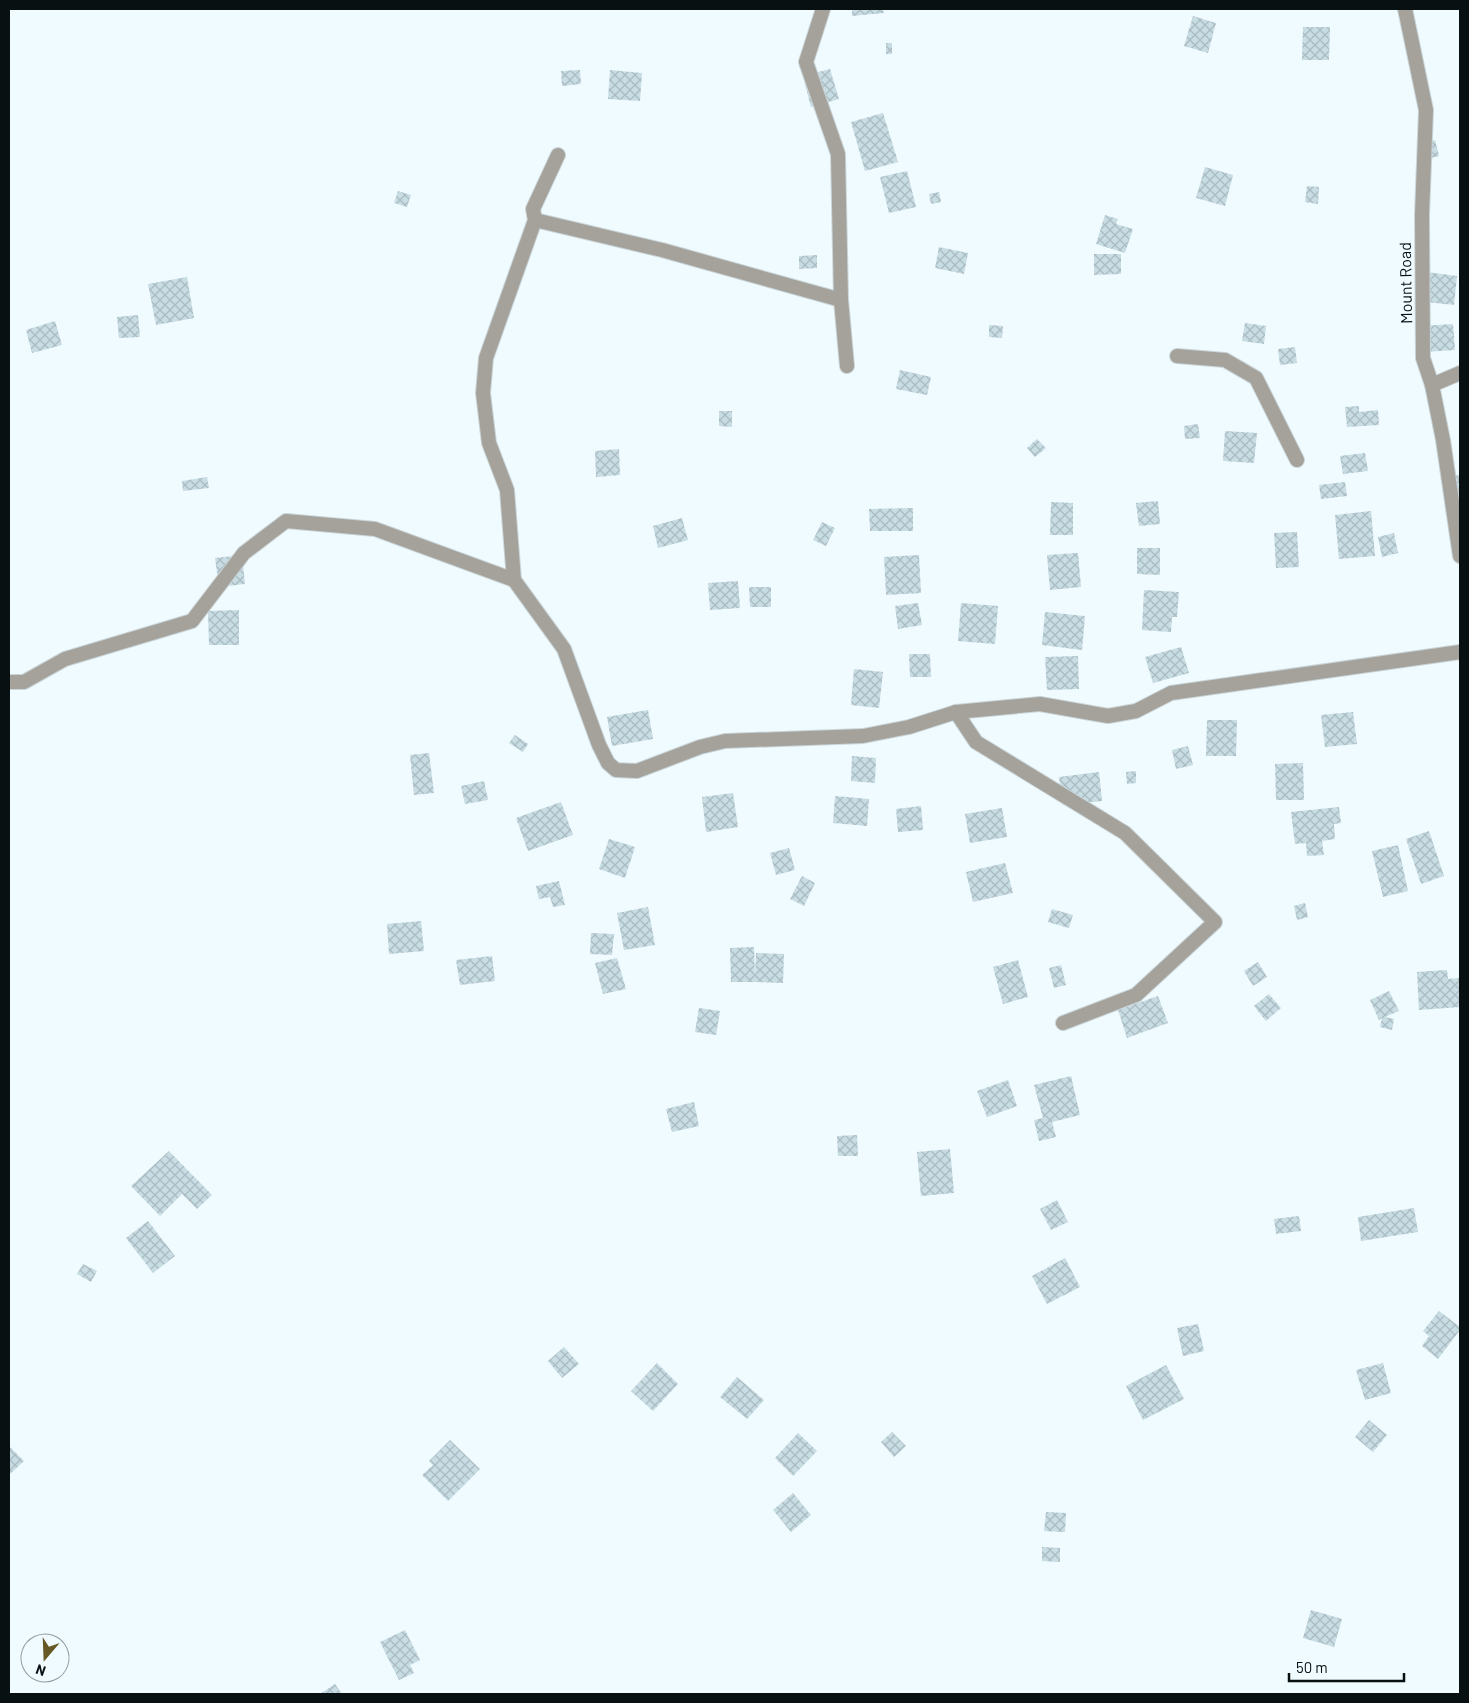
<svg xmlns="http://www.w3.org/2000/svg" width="1469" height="1703" font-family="Barlow,sans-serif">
<defs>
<pattern id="building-cross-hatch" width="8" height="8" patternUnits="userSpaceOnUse" patternTransform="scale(1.25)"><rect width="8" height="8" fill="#c8dce3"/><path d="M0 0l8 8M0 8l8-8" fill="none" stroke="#aabcc2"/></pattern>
</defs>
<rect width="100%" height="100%" fill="#effbff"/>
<g fill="url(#building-cross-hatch)">
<polygon points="852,9 883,9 884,13 852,16"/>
<polygon points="1193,16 1216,23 1208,53 1184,46"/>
<polygon points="1303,27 1330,27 1329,60 1302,60"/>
<rect x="886" y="43" width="6" height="11"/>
<polygon points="830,69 839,99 811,107 803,76"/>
<polygon points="580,70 581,84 562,86 561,71"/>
<polygon points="610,70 642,73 640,101 608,99"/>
<polygon points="883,113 898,162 865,171 851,122"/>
<polygon points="1435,140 1439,156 1427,159 1423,142"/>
<polygon points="1205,167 1233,175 1225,206 1196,198"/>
<polygon points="907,171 916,207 889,213 880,177"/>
<polygon points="1307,186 1319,187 1318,204 1305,202"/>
<polygon points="398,191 411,195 407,207 394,203"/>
<polygon points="939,192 941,202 931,204 929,194"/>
<polygon points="1105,215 1118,219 1116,224 1133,229 1125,253 1096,244"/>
<polygon points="939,247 968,253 964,274 935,268"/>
<polygon points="1094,254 1121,254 1121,274 1094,275"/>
<polygon points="817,255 817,268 799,269 799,256"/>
<polygon points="1419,271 1457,276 1454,305 1416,301"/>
<polygon points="187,277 194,318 156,325 148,284"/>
<polygon points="138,315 140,337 119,338 117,317"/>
<polygon points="55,321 62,345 32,353 26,330"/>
<polygon points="1245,323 1266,326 1264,344 1242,341"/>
<polygon points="1453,324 1455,350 1424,352 1422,326"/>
<polygon points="989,325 1003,326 1002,338 989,337"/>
<polygon points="1295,347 1297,363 1280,365 1278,349"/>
<polygon points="900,370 931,377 927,395 896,389"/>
<polygon points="1359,406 1359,412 1378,410 1379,425 1347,427 1345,407"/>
<polygon points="719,411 732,411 732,427 719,426"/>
<polygon points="1198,424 1200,438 1185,439 1184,426"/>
<polygon points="1225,431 1257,433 1254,463 1223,461"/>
<polygon points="1037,439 1046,448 1035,457 1027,448"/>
<polygon points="619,449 620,475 596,477 595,451"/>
<polygon points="1365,453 1368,471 1343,474 1340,456"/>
<polygon points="1448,475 1460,475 1460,504 1449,504"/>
<polygon points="207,477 209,488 183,491 182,481"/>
<polygon points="1345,482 1347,496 1321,499 1319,485"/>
<polygon points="1158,501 1160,524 1139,526 1136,503"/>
<polygon points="1051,502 1073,503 1073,535 1050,535"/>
<polygon points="913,508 913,531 870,531 869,509"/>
<polygon points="1371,511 1375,556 1339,559 1335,515"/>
<polygon points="682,518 688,540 658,548 653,526"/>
<polygon points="822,522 835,528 826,546 813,540"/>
<polygon points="1297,532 1299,567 1276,568 1274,533"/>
<polygon points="1394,533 1398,553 1382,557 1378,537"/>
<polygon points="1137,548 1160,548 1160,575 1137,574"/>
<polygon points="1078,553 1081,587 1050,590 1047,555"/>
<polygon points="242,555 245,584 219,587 215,558"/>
<polygon points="919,555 921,593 886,595 884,557"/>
<polygon points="738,581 740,608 710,610 708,583"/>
<polygon points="749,587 771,587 771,607 750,607"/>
<polygon points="1144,590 1179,592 1177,617 1172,617 1171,632 1142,630"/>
<polygon points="918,603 922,625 898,629 895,606"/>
<polygon points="961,603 998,606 995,644 958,641"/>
<polygon points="239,610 239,645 209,645 208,611"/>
<polygon points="1045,612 1085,616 1082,650 1042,645"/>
<polygon points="1181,647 1189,673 1153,683 1145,657"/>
<polygon points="909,654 930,654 931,677 910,677"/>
<polygon points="1078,656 1079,689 1047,690 1045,657"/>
<polygon points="854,669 883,672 879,708 851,705"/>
<polygon points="648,710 653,739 612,746 607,717"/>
<polygon points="1353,712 1357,744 1325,747 1321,715"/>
<polygon points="1207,720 1237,720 1236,756 1206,756"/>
<polygon points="515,735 528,744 523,752 509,743"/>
<polygon points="1188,746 1193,765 1176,769 1172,750"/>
<polygon points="429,753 434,793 414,795 410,755"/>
<polygon points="852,756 876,758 875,783 851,781"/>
<polygon points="1303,763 1304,800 1276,800 1275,764"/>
<polygon points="1136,771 1136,783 1127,784 1126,772"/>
<polygon points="1099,772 1102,801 1063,805 1059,777"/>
<polygon points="484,781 488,800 465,804 461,786"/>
<polygon points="733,793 738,827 706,832 702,797"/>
<polygon points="835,796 869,799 867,826 833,823"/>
<polygon points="561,802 573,835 528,851 516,818"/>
<polygon points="921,806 923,830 898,832 896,809"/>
<polygon points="1339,807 1341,823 1334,824 1335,839 1322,841 1324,855 1307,856 1306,843 1295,844 1291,812"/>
<polygon points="1002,808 1007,837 970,843 965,814"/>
<polygon points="1429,831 1444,876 1421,884 1406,839"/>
<polygon points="609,839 635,847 625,878 599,869"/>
<polygon points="1398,845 1408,891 1383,897 1372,851"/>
<polygon points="789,848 795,870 776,875 770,853"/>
<polygon points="1005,863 1013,893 973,902 966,872"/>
<polygon points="802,876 815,883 804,906 790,899"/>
<polygon points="559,881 565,905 553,907 550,897 539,899 536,886"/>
<polygon points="1305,903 1308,917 1297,920 1294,906"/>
<polygon points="648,907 655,945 624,950 617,913"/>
<polygon points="1052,909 1073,915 1069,928 1048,922"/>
<polygon points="421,921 424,951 389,954 387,924"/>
<polygon points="591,933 614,934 612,955 590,954"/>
<polygon points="754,947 755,977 756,953 784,954 783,983 755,982 731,982 730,948"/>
<polygon points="492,956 495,981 460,985 456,960"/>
<polygon points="617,958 626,989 603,994 595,963"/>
<polygon points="1018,960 1028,997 1003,1004 993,967"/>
<polygon points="1258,962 1267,977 1253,986 1244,971"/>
<polygon points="1061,965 1066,985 1054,988 1049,968"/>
<polygon points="1447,970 1448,979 1460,978 1460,1007 1419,1010 1417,972"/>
<polygon points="1389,991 1399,1011 1385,1017 1394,1019 1392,1030 1380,1027 1382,1018 1379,1020 1370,1000"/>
<polygon points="1269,994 1281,1008 1266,1021 1254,1006"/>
<polygon points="1158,996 1168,1023 1127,1038 1118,1010"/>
<polygon points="699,1008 720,1011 716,1035 695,1032"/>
<polygon points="1071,1076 1080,1115 1052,1122 1056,1137 1039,1141 1034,1120 1043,1118 1034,1085"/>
<polygon points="1008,1080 1017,1106 987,1117 977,1091"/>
<polygon points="694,1102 699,1126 672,1132 666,1109"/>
<polygon points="857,1135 858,1156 838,1156 837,1136"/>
<polygon points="950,1149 954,1193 921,1196 917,1152"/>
<polygon points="169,1151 212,1195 197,1209 182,1194 160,1216 131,1186"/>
<polygon points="1057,1200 1068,1222 1051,1230 1040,1209"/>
<polygon points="1414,1208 1418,1232 1361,1241 1358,1217"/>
<polygon points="1299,1216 1301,1231 1276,1234 1274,1219"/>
<polygon points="148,1221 175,1256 153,1273 126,1238"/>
<polygon points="1065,1258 1080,1287 1047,1304 1032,1276"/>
<polygon points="83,1264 97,1271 91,1282 77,1274"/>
<polygon points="1439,1311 1460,1327 1460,1330 1438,1359 1422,1346 1429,1336 1423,1331"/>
<polygon points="1198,1324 1204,1351 1183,1356 1177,1328"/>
<polygon points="564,1347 579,1364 562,1378 548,1361"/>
<polygon points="657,1363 678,1384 653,1411 631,1391"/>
<polygon points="1383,1363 1391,1393 1365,1400 1356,1370"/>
<polygon points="1166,1365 1184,1399 1143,1420 1126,1386"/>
<polygon points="737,1377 764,1400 747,1419 720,1397"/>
<polygon points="1369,1420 1387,1435 1373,1452 1355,1437"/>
<polygon points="892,1432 906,1446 894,1457 881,1442"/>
<polygon points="798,1433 817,1451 793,1476 775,1458"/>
<polygon points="450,1440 480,1469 448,1501 422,1475 433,1465 429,1461"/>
<polygon points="9,1446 24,1461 9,1475"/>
<polygon points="793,1493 811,1515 791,1532 773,1510"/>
<polygon points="1046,1512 1066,1513 1065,1532 1044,1531"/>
<polygon points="1042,1547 1060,1548 1060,1562 1042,1561"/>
<polygon points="1311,1610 1342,1619 1334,1647 1303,1638"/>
<polygon points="405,1630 420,1660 410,1665 414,1673 399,1680 380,1642"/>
<polygon points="335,1684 342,1694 320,1694"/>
</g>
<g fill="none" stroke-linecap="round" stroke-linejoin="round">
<defs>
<g id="minor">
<polyline points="823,9 806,62 838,154 841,300 847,366"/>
<polyline points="1405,9 1426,110 1422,215 1423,358 1432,385 1443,440 1460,556"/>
<polyline points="558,155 533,209 535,220 486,358 483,393 489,443 507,490 514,580 564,649 599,745 608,763 616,770 637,771 700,747 725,741 863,736 909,727 956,712 1040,704 1108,716 1136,711 1171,693 1460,652"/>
<polyline points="535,220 662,250 841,300"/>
<polyline points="1177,356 1225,360 1256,378 1297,460"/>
<polyline points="1432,385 1460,373"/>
<polyline points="9,682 24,682 65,659 192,621 244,553 286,521 375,529 514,580"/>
<polyline points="956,712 976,742 1125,833 1215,922 1136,995 1063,1023"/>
</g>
</defs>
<use href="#minor" stroke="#cad5d9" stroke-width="16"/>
<use href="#minor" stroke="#a4a29b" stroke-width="14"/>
</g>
<g text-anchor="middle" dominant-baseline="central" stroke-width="4.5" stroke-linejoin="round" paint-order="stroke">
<g font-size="16" fill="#091012" stroke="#effbff">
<text transform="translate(1405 283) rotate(-91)">Mount Road</text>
</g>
</g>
<rect width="1469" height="1703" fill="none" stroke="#091012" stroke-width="20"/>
<g transform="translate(45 1658) rotate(199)"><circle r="24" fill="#effbff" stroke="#939da0"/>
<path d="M0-4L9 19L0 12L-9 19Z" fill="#665926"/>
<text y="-8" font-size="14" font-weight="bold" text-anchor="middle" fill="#091012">N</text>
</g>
<path d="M1289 1673v8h115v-8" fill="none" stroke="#091012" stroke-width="2.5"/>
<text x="1296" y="1673" font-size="15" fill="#091012" stroke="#effbff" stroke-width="4" paint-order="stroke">50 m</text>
</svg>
